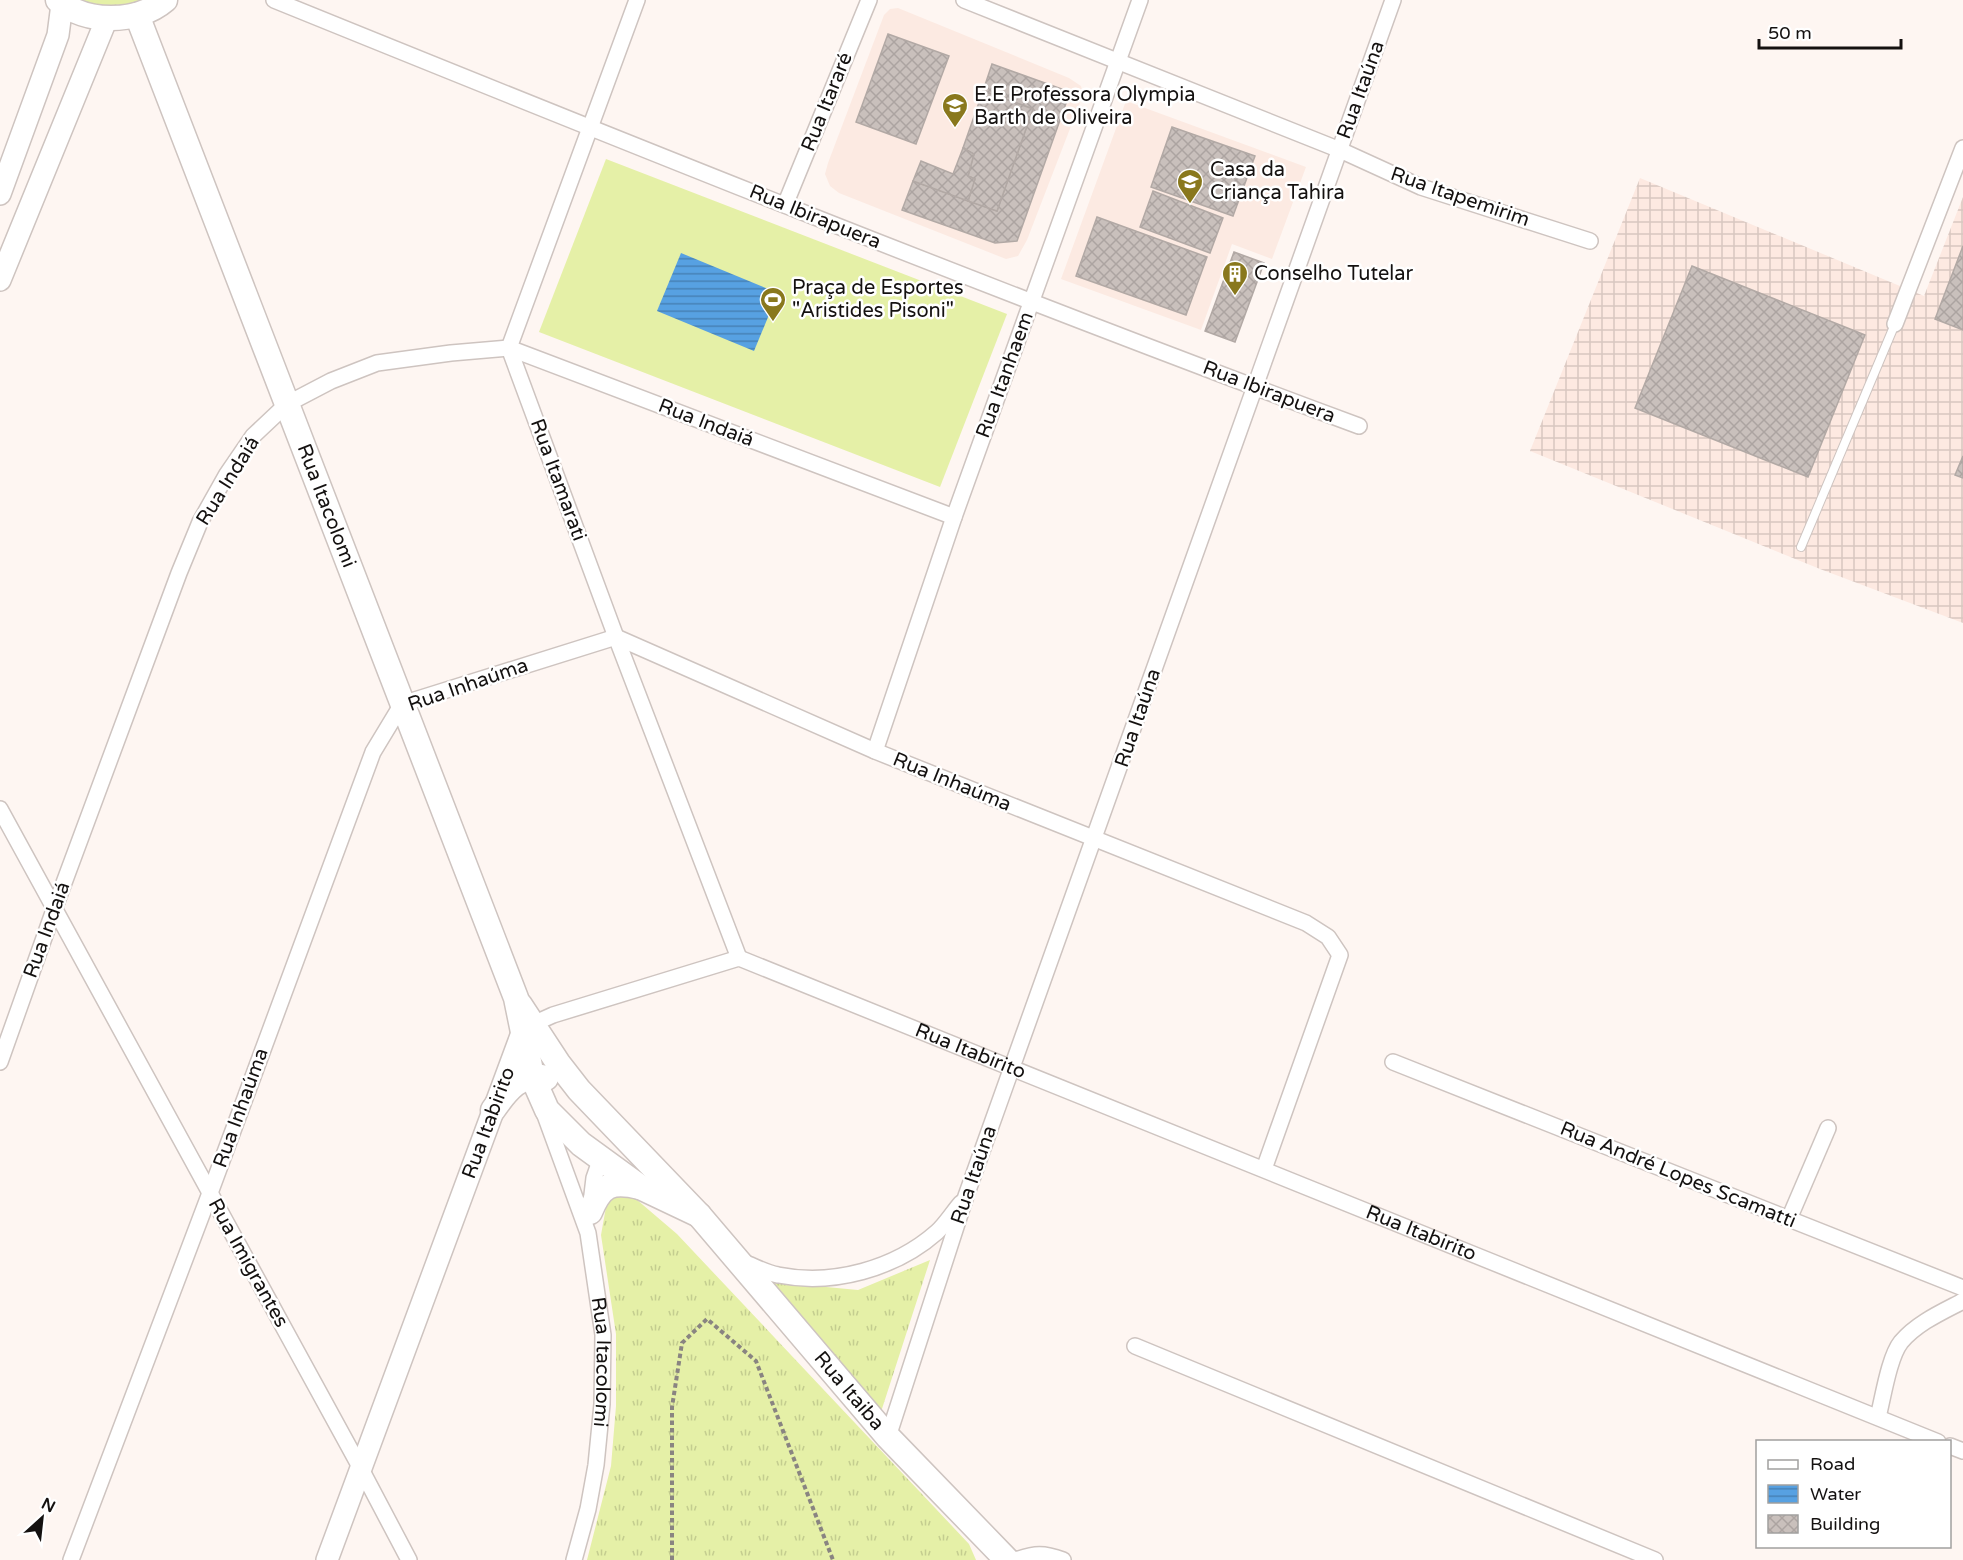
<svg xmlns="http://www.w3.org/2000/svg" width="1963" height="1560" font-family="'Varela Round',sans-serif">
<defs>
<pattern id="industrial-grid" width="8" height="8" patternUnits="userSpaceOnUse" patternTransform="scale(1.5)"><rect width="8" height="8" fill="#fde9e1"/><path d="M0 4h8M4 0v8" fill="none" stroke="#d8c7c0"/></pattern>
<pattern id="grass-tufts" width="24" height="20" patternUnits="userSpaceOnUse" patternTransform="scale(1.5)"><rect width="24" height="20" fill="#e5f0a7"/><path d="M3 7l-1-3M5 7V3M7 7l1-3M15 17l-1-3M17 17v-4M19 17l1-3" fill="none" stroke="#c4cd8f"/></pattern>
<pattern id="water-rules" width="6" height="5" patternUnits="userSpaceOnUse" patternTransform="scale(1.5)"><rect width="6" height="5" fill="#57a1e2"/><path d="M0 2.5h6" fill="none" stroke="#4782b6"/></pattern>
<pattern id="building-cross-hatch" width="8" height="8" patternUnits="userSpaceOnUse" patternTransform="scale(1.5)"><rect width="8" height="8" fill="#c9c0bc"/><path d="M0 0l8 8M0 8l8-8" fill="none" stroke="#aca4a1"/></pattern>
</defs>
<rect width="100%" height="100%" fill="#fef6f2"/>
<polygon fill="url(#industrial-grid)" points="1640,178 1924,296 1963,197 1963,623 1820,569 1530,451"/>
<g fill="#fceae2">
<polygon points="898,8 1069,78 1081,86 1083,95 1027,240 1018,256 1006,259 839,193 830,186 825,174 828,163 884,15 890,9"/>
<polygon points="1126,101 1306,167 1272,259 1232,244 1201,330 1061,279"/>
</g>
<g fill="url(#grass-tufts)">
<polygon points="67,0 155,0 115,13"/>
<polygon points="624,1195 636,1199 677,1234 969,1544 976,1560 587,1560 611,1466 616,1406 616,1334 601,1235 606,1207 613,1197"/>
<polygon points="930,1260 880,1415 763,1281 858,1290"/>
</g>
<polygon fill="#e5f0a7" points="606,159 1007,314 940,487 539,332"/>
<polygon fill="url(#water-rules)" points="681,253 778,293 754,351 657,311"/>
<g fill="url(#building-cross-hatch)" stroke="#b2a9a5" stroke-width="1.5">
<polygon points="888,34 949,56 916,144 856,122"/>
<polygon points="992,64 1070,92 1017,241 995,243 902,210 913,181 997,211 1033,109 983,91"/>
<polygon points="983,91 1033,109 997,211 968,201 975,179 968,176 974,154 963,148"/>
<polygon points="1172,127 1255,156 1233,216 1151,187"/>
<polygon points="963,148 974,154 968,176 975,179 968,201 913,181 921,161 953,174"/>
<polygon points="1153,191 1223,218 1210,253 1140,227"/>
<polygon points="1097,217 1207,257 1186,315 1076,276"/>
<polygon points="1963,246 1963,330 1935,319"/>
<polygon points="1234,252 1264,263 1235,342 1205,331"/>
<polygon points="1692,266 1865,335 1808,477 1635,408"/>
<polygon points="1963,456 1963,478 1955,475"/>
</g>
<g fill="none" stroke-linecap="round" stroke-linejoin="round">
<defs>
<polyline id="lane" points="1801,547 1895,324"/>
<g id="street">
<path d="M274 0C634 146 995 291 1359 426"/>
<polyline points="637,0 509,348 616,637 739,958"/>
<polyline points="964,0 1340,150 1421,187 1590,241"/>
<polyline points="785,205 869,0"/>
<polyline points="1895,324 1963,148"/>
<polyline points="875,751 954,517 1140,0"/>
<polyline points="0,809 360,1467 409,1560"/>
<path id="s1" d="M533 1024 553 1015 739 958 1938 1442"/>
<polyline points="0,1062 55,907 179,573 200,522 227,474 253,436 287,404 331,381 377,363 451,353 509,348 954,517"/>
<polyline points="1393,1062 1963,1288"/>
<path id="s2" d="M543 1110 588 1233 603 1335 602 1404 596 1465 588 1509 574 1560"/>
<polyline points="591,1203 594,1178 601,1158"/>
<polyline points="1789,1219 1828,1128"/>
<path d="M743 1262C754 1266 766 1273 778 1275 833 1286 895 1269 937 1232 946 1224 953 1212 961 1203"/>
<polyline points="1135,1346 1655,1560"/>
<path d="M1878 1417C1883 1398 1889 1357 1901 1342 1917 1323 1942 1312 1963 1301"/>
<polyline points="888,1437 966,1196 1393,0"/>
<polyline points="1950,1446 1963,1451"/>
<polyline points="71,1560 210,1193 373,752 402,704 616,637 875,751 1306,923 1328,937 1340,955 1264,1169"/>
<path d="M1016 1560C1035 1553 1044 1553 1063 1560"/>
</g>
<g id="secondary">
<polyline points="0,194 58,35 62,4"/>
<polyline points="0,280 107,18"/>
<path id="s3" d="M327 1560 522 1033 527 1027"/>
</g>
<g id="primary">
<path d="M58 0C85 24 137 24 165 0"/>
<path id="s4" d="M137 15 516 998 532 1076 547 1110 581 1144 640 1187 699 1215"/>
<path id="s5" d="M520 1005 558 1063 579 1090 699 1215 888 1437 1007 1560"/>
<path d="M493 1110C506 1091 521 1071 546 1078"/>
<path d="M590 1212C601 1185 611 1180 640 1187"/>
</g>
</defs>
<use href="#lane" stroke="#cec4c0" stroke-width="10"/>
<use href="#street" stroke="#cec4c0" stroke-width="18"/>
<use href="#secondary" stroke="#cec4c0" stroke-width="24"/>
<use href="#primary" stroke="#cec4c0" stroke-width="27"/>
<polyline stroke="#898481" stroke-width="4" stroke-dasharray="4.5 3" stroke-linecap="butt" points="672,1560 672,1407 682,1343 707,1319 756,1361 833,1560"/>
<use href="#lane" stroke="#fff" stroke-width="8"/>
<use href="#street" stroke="#fff" stroke-width="15"/>
<use href="#secondary" stroke="#fff" stroke-width="21"/>
<use href="#primary" stroke="#fff" stroke-width="24"/>
</g>
<defs>
<symbol id="school-pin" viewBox="-11 -11 22 30"><path d="M0 17L-7.5 6A9.5 9.5 0 1 1 7.5 6Z" fill="#89781d" stroke="#fff"/><path d="M0-5L7-2L0 1L-7-2ZM-4 1L0 2.5L4 1V4Q0 6-4 4Z" fill="#fff"/></symbol>
<symbol id="building-pin" viewBox="-11 -11 22 30"><path d="M0 17L-7.5 6A9.5 9.5 0 1 1 7.5 6Z" fill="#89781d" stroke="#fff"/><path d="M-4-6H4V6H1V3H-1V6H-4ZM-2.5-4.3h1.7v1.8h-1.7ZM.8-4.3h1.7v1.8H.8ZM-2.5-1h1.7V.8h-1.7ZM.8-1h1.7V.8H.8Z" fill="#fff"/></symbol>
<symbol id="stadium-pin" viewBox="-11 -11 22 30"><path d="M0 17L-7.5 6A9.5 9.5 0 1 1 7.5 6Z" fill="#89781d" stroke="#fff"/><path d="M0-5a6.5 5 0 1 0 0 10a6.5 5 0 1 0 0-10ZM-3.5-1.8h7v3.6h-7Z" fill="#fff"/></symbol>
</defs>
<g fill-rule="evenodd">
<use href="#school-pin" x="940" y="91" width="30" height="40"/>
<use href="#school-pin" x="1175" y="167" width="30" height="40"/>
<use href="#building-pin" x="1220" y="259" width="30" height="40"/>
<use href="#stadium-pin" x="758" y="285" width="30" height="40"/>
</g>
<g text-anchor="middle" dominant-baseline="central" stroke-width="5" stroke-linejoin="round" paint-order="stroke">
<g font-size="20" fill="#141110" stroke="#fff">
<text transform="translate(1361 90) rotate(-70)">Rua Itaúna</text>
<text transform="translate(827 102) rotate(-68)">Rua Itararé</text>
<text transform="translate(1460 197) rotate(19)">Rua Itapemirim</text>
<text transform="translate(815 217) rotate(22)">Rua Ibirapuera</text>
<text transform="translate(1005 375) rotate(-70)">Rua Itanhaem</text>
<text transform="translate(1269 392) rotate(21)">Rua Ibirapuera</text>
<text transform="translate(706 423) rotate(21)">Rua Indaiá</text>
<text transform="translate(558 480) rotate(70)">Rua Itamarati</text>
<text transform="translate(228 481) rotate(-58)">Rua Indaiá</text>
<text stroke="none"><textPath href="#s4" startOffset="526">Rua Itacolomi</textPath></text>
<text transform="translate(468 685) rotate(-19)">Rua Inhaúma</text>
<text transform="translate(1138 718) rotate(-71)">Rua Itaúna</text>
<text transform="translate(952 782) rotate(22)">Rua Inhaúma</text>
<text transform="translate(47 930) rotate(-70)">Rua Indaiá</text>
<text stroke="none"><textPath href="#s1" startOffset="466">Rua Itabirito</textPath></text>
<text transform="translate(241 1108) rotate(-70)">Rua Inhaúma</text>
<text stroke="none"><textPath href="#s3" startOffset="466">Rua Itabirito</textPath></text>
<text transform="translate(974 1175) rotate(-71)">Rua Itaúna</text>
<text transform="translate(1678 1175) rotate(22)">Rua André Lopes Scamatti</text>
<text stroke="none"><textPath href="#s1" startOffset="952">Rua Itabirito</textPath></text>
<text transform="translate(248 1263) rotate(61)">Rua Imigrantes</text>
<text stroke="none"><textPath href="#s2" startOffset="261">Rua Itacolomi</textPath></text>
<text stroke="none"><textPath href="#s5" startOffset="508">Rua Itaiba</textPath></text>
</g>
<g font-size="20" fill="#141110" stroke="#fff" text-anchor="start">
<text x="974" y="95">E.E Professora Olympia<tspan x="974" dy="23">Barth de Oliveira</tspan></text>
<text x="1210" y="170">Casa da<tspan x="1210" dy="23">Criança Tahira</tspan></text>
<text x="1254" y="274">Conselho Tutelar</text>
<text x="792" y="288">Praça de Esportes<tspan x="792" dy="23">"Aristides Pisoni"</tspan></text>
</g>
</g>
<rect x="1756" y="1440" width="195" height="108" fill="#ffffff" stroke="#a1a09f" stroke-width="1.5"/>
<rect x="1768" y="1460" width="30" height="9" fill="#ffffff" stroke="#a1a09f" stroke-width="1.5"/>
<text x="1810" y="1470" font-size="18" fill="#141110">Road</text>
<rect x="1768" y="1485" width="30" height="18" fill="url(#water-rules)" stroke="#a1a09f" stroke-width="1.5"/>
<text x="1810" y="1500" font-size="18" fill="#141110">Water</text>
<rect x="1768" y="1515" width="30" height="18" fill="url(#building-cross-hatch)" stroke="#a1a09f" stroke-width="1.5"/>
<text x="1810" y="1530" font-size="18" fill="#141110">Building</text>
<g transform="translate(42 1518) rotate(27)" stroke="#ffffff" stroke-width="4.5" paint-order="stroke">
<path d="M0-4.5L10 22L0 15L-10 22Z" fill="#141110"/>
<text y="-9" font-size="16" font-weight="bold" text-anchor="middle" fill="#141110">N</text>
</g>
<path d="M1759 39v9h142v-9" fill="none" stroke="#141110" stroke-width="3"/>
<text x="1768" y="39" font-size="18" fill="#141110" stroke="#ffffff" stroke-width="4.5" paint-order="stroke">50 m</text>
</svg>
